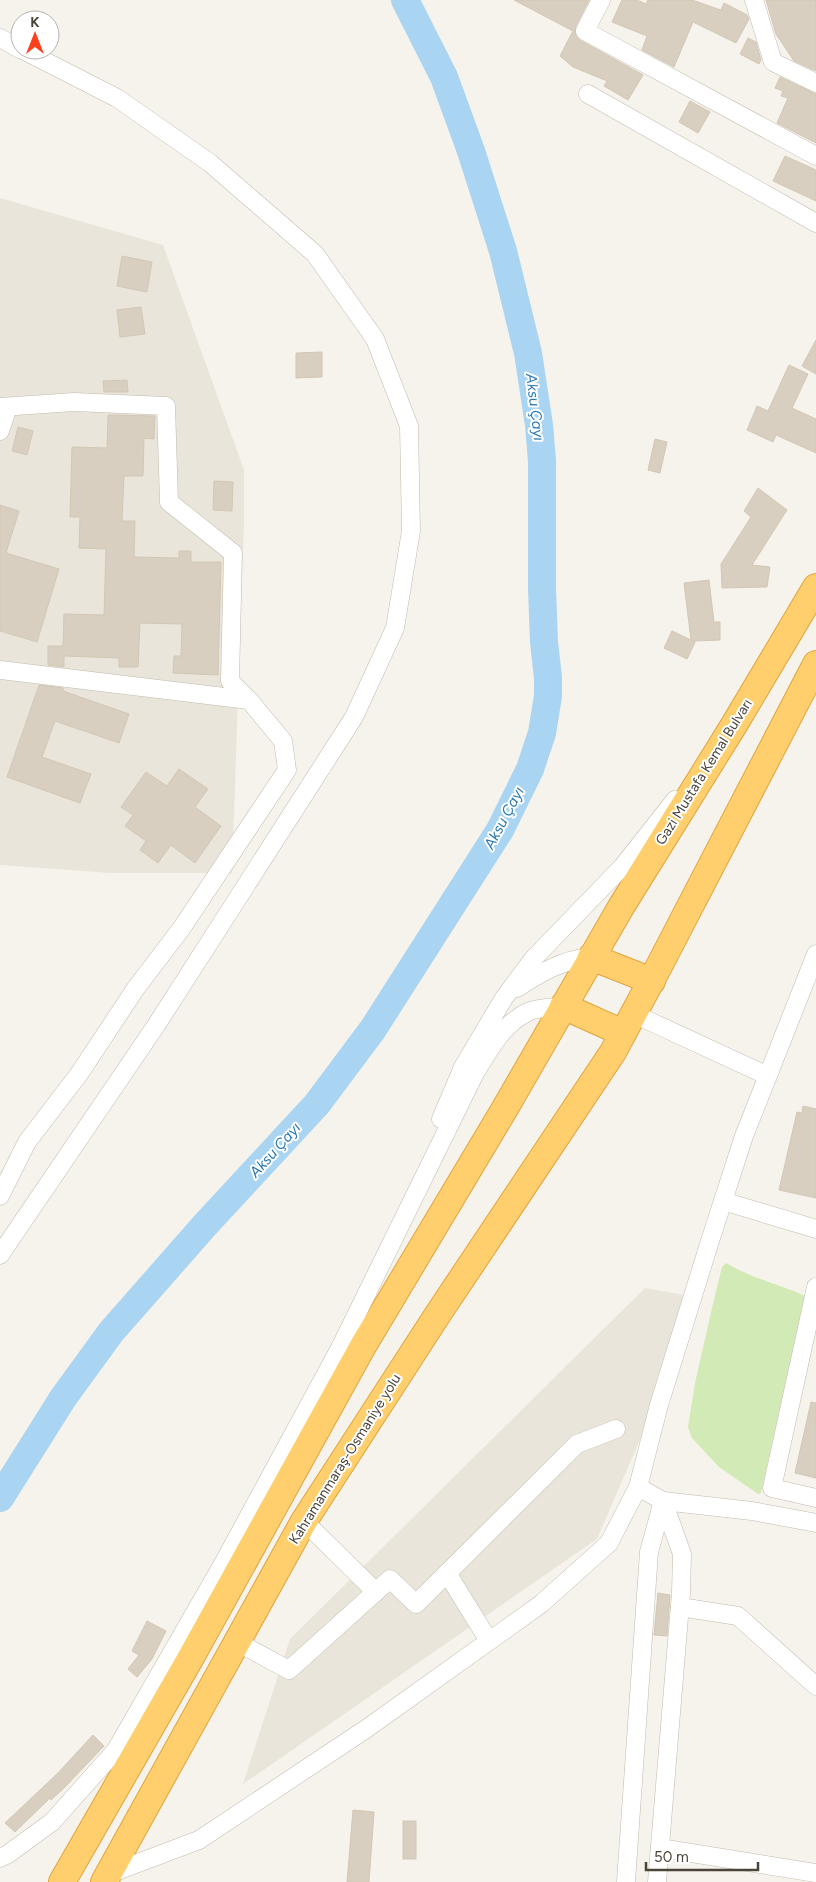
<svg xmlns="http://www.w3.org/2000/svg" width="816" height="1882" font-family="Figtree,sans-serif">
<rect width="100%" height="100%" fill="#f6f3ec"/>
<g fill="#eae5da">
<polygon points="0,198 163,245 244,470 244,521 232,873 110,873 0,865"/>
<polygon points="645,1288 701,1298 597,1539 243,1784 290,1639"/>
</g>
<path fill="#d2eab5" d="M726 1263C751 1278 778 1284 805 1296L761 1493 758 1494 719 1467 692 1438 688 1427 695 1383 715 1295 722 1267Z"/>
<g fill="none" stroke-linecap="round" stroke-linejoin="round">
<polyline stroke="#a9d4f2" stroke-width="28" points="0,1498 63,1398 111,1332 205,1225 317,1104 373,1029 500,830 530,769 542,733 548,696 548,678 544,642 542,588 542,461 539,425 528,353 503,251 471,151 444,77 405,0"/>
</g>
<g fill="#d8cfc1" stroke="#d3c7b4">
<polygon points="514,0 589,0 576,26 576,36 580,40 643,75 628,100 604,86 607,81 573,67 560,56 573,31"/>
<polygon points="622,0 637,0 646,4 648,0 692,0 721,10 724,3 747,15 749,19 736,43 693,22 674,67 642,50 647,36 612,22"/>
<polygon points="766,0 816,0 816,71 794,61 776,34"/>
<polygon points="748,38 756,42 761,60 759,64 740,54"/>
<polygon points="780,77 816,94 816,143 777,123 788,98 781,96 783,91 775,88"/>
<polygon points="690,101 710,112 698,133 679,122"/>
<polygon points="785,156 816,170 816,201 773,181"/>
<polygon points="122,256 152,262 147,292 117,286"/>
<polygon points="141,307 145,334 120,337 117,310"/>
<polygon points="816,340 816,374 802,366"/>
<polygon points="322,352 322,377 296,378 296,353"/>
<polygon points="789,365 808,374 792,408 816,419 816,453 776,435 773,442 747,430 757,406 768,411"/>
<polygon points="127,380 128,392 104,392 103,381"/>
<polygon points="108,415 155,416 154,439 144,438 143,476 124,476 122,521 135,521 134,557 179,558 179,551 191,551 191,562 221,562 218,675 173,673 174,656 181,656 182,624 140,623 138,667 119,667 119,658 64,656 64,667 48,665 48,646 63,646 64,614 104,615 106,549 79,548 80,517 70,517 72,447 107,448"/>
<polygon points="18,427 33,431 27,455 12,451"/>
<polygon points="655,439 667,442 660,473 648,470"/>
<polygon points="214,481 233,482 232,511 213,510"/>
<polygon points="758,488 787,510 752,565 770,567 767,587 722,588 721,564 751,517 744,511"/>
<polygon points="0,505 19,511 6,553 59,569 37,642 0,631"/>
<polygon points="709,580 714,622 720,622 720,640 693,641 695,642 687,659 664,648 672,631 691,640 684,583"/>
<polygon points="39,685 63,688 63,691 129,714 119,743 55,721 42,757 91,774 80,803 7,777"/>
<polygon points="179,769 208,789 195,807 221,826 195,863 171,845 158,863 140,850 146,841 125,826 133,815 121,807 146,772 167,786"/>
<polygon points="803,1106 816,1109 816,1198 779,1190 797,1112 802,1113"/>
<polygon points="811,1402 816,1403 816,1478 795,1473"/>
<polygon points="658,1593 670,1595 667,1636 654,1635"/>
<polygon points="147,1621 166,1631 152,1659 137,1677 128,1669 139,1655 132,1651"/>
<polygon points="93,1735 104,1746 65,1787 51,1800 50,1798 15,1832 5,1823 58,1773"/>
<polygon points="353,1810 374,1812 369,1882 347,1882"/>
<rect x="403" y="1821" width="13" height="38"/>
</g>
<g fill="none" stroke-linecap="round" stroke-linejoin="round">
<defs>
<g id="minor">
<polyline points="601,0 585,31 816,156"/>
<polyline points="754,0 773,62 816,83"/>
<polyline points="0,38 20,49"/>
<polyline points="588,94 816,223"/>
<polyline points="0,407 74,402 166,406 169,502 233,553 230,681 249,700 283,741 287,770 181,929 136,988 79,1074 27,1142 0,1196"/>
<polyline points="0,431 8,407"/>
<polyline points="0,670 249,700"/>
<path d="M517 988C540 973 564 959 591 957"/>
<polyline points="634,1014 768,1076"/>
<polyline points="441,1119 463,1067 504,998 533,959 623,866 675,800"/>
<polyline points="723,1201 816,1229"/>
<polyline points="0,1255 157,1024 354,717 395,628 411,531 409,426 375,339 315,254 210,163 117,98 23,50"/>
<polyline points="816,1287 772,1488 816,1498"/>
<polyline points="638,1487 663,1501 752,1511 816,1523"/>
<polyline points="304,1521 376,1592"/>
<polyline points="447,1573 489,1641"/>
<polyline points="680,1607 738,1616 816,1686"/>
<polyline points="237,1642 289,1670 390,1579 416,1604 577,1444 616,1429"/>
<polyline points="660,1848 816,1873"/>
<path d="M0 1858 8 1854 52 1822 116 1750 224 1562 340 1348 474 1075C488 1052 502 1024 528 1012 537 1007 553 1008 563 1006"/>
<polyline points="109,1874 199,1840 366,1729 541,1604 609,1543 638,1487 659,1405 710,1241 744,1136 816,954"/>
<polyline points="626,1882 649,1552 663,1501"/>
<polyline points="657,1882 681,1593 682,1554 663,1501"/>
</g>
<g id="highway">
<polyline points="591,957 652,981"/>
<polyline points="563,1006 623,1033"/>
<polyline points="62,1882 190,1659 363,1346 504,1110 621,907 734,725 816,587"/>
<polyline points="104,1882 304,1521 438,1314 613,1052 657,970 816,664"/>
</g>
</defs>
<use href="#minor" stroke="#c2bbae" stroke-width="19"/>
<use href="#highway" stroke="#e0a43c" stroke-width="28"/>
<use href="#minor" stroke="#fff" stroke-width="18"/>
<use href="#highway" stroke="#ffcf6e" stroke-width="26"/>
</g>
<g text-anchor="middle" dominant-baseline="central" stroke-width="4" stroke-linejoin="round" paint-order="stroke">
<g font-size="14" fill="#4b4439" stroke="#fff">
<text transform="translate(704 772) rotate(-58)">Gazi Mustafa Kemal Bulvarı</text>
<text transform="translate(345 1459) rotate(-58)">Kahramanmaraş-Osmaniye yolu</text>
</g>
<g font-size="15" font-style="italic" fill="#2e7ab2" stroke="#fff">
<text transform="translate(535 407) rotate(83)">Aksu Çayı</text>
<text transform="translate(504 818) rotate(-62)">Aksu Çayı</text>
<text transform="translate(275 1150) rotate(-48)">Aksu Çayı</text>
</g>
</g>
<g transform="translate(35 35)"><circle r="24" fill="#ffffff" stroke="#b7b4b0"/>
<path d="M0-4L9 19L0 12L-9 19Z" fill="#fc3f1d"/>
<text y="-8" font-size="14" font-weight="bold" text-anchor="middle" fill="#4b4439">K</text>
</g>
<path d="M646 1862v8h112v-8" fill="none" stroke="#4b4439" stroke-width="2.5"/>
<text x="654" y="1862" font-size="15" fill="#4b4439" stroke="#ffffff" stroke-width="4" paint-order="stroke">50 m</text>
</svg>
